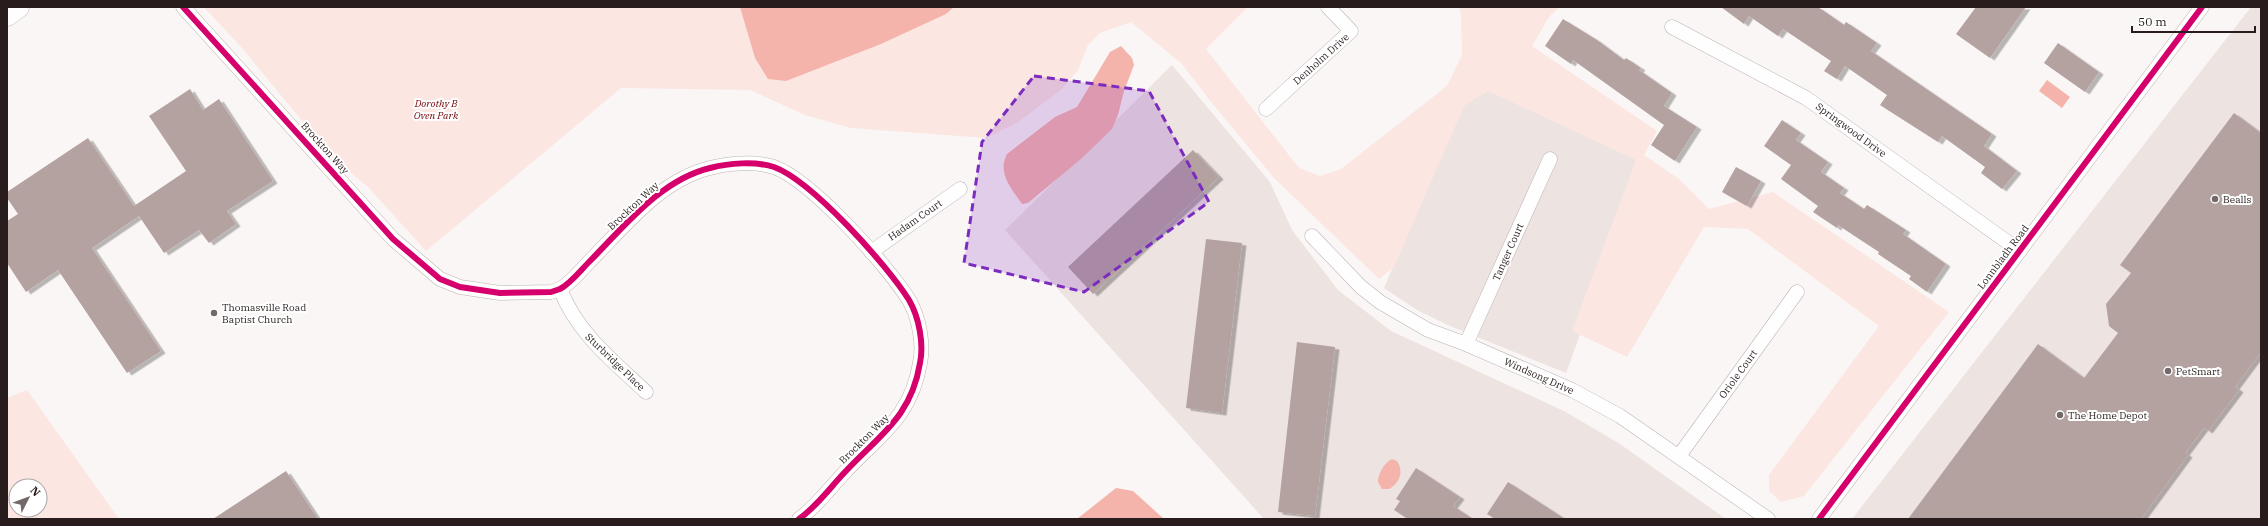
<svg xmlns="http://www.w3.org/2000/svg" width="2268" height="526" font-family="'IBM Plex Serif',serif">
<defs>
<filter id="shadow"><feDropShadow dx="4.5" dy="2.5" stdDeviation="0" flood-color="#0004"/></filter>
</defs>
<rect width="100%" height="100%" fill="#faf6f5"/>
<g fill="#ede3e1">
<polygon points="2251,7 2261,7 2261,519 1852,519"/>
<polygon points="1172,65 1270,182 1292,230 1338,290 1391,331 1564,411 1620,444 1726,519 1264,519 1005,230"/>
<polygon points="1475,74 1644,158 1566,373 1450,326 1417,310 1384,288"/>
</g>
<g fill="#fbe6e2" fill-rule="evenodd">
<polygon points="204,7 1248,7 1206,49 1299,168 1320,176 1341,169 1447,86 1462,55 1461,15 1459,7 1559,7 1549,17 1532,46 1657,131 1644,155 1679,179 1709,209 1773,192 1949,312 1804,496 1781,502 1769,491 1769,475 1879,326 1748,229 1704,227 1627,357 1572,331 1636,160 1488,91 1464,106 1394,267 1379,279 1273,177 1212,103 1181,63 1131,22 1100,33 1088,45 1078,70 1062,89 1017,123 986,138 851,128 805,115 750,90 621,88 426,251 368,187 333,158 241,47"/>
<path d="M27 390 119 519H7V398ZM16 486H40V510H16Z"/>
</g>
<g fill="#f4b4ac">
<polygon points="740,7 954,7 946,14 881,44 786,81 768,79 755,58"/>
<path d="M1121 46 1132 58 1134 65 1124 91 1118 115 1112 129 1082 158 1028 203 1022 204C1011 188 997 173 1007 154L1055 117 1077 107 1110 52Z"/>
<polygon points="2047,80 2070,97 2062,108 2039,91"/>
<path d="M1392 459 1397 461C1404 471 1400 483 1389 489H1382L1378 482C1377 475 1385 462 1392 459Z"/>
<polygon points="1116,488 1133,491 1164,519 1077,519"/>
</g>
<g fill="#b4a2a0" filter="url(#shadow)">
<polygon points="1721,7 1818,7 1844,25 1846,22 1877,43 1871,51 1992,134 1984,146 2017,171 2002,189 1981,173 1985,167 1942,136 1938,142 1880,105 1887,95 1845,66 1837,79 1824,71 1831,61 1783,29 1778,36 1749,16 1744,24"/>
<polygon points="1976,7 2026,7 1990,58 1956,34"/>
<polygon points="1563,19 1597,40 1624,60 1626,58 1641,68 1639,70 1672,93 1664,106 1697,127 1675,161 1651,145 1664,125 1573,60 1571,64 1545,46"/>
<polygon points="2058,43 2099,72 2085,92 2044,63"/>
<polygon points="190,89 203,110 219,99 273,181 227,211 236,224 209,243 199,230 164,253 139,216 92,248 161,351 127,373 58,270 26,292 7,263 7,221 18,214 7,198 7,192 88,138 134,206 186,171 149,116"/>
<polygon points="2234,113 2261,133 2261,352 2235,387 2239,390 2208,431 2204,428 2185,453 2188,455 2141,519 1908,519 2038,344 2084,378 2118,333 2109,326 2106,304 2131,273 2120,265"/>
<polygon points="1782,120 1801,133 1796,140 1828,162 1821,172 1844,188 1840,193 1864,209 1867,205 1906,230 1903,234 1946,264 1927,292 1909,279 1911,276 1878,254 1879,252 1838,225 1837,228 1813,212 1818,206 1781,179 1791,165 1764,146"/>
<polygon points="1193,150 1219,177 1093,294 1068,267"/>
<polygon points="1736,167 1761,181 1747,206 1722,192"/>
<polygon points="1206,239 1242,243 1222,413 1186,408"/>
<polygon points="1297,342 1335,347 1315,516 1278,512"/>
<polygon points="1416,468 1460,497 1453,506 1473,519 1408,519 1394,510 1400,501 1396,499"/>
<polygon points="286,471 318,519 213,519"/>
<polygon points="1508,482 1565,519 1495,519 1487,514"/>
</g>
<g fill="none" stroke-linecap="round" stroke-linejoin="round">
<defs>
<g id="minor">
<path d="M183 7 393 239 440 279 460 287 500 293 551 292 560 289C571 283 580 271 589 262 624 227 660 180 710 168 729 163 755 161 774 167 812 181 887 265 909 300 919 317 924 344 920 363 911 418 879 435 844 473 829 489 816 507 799 519"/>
<polyline points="1672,27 1806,98 2020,251"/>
<polyline points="1266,109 1351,31 1328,7"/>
<polyline points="1312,236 1361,287 1380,302 1428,330 1466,344 1572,390 1620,416 1768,519"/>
<polyline points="871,252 960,189"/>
<path d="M560 289C578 334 612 360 646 392"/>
<polyline points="1466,344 1550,159"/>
<polyline points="1679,456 1797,292"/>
<polyline points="1819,519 2202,7"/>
</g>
<polyline id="primary" points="7,15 18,7"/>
</defs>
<use href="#minor" stroke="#bbb3b2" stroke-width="15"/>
<use href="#primary" stroke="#bbb3b2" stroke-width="23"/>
<use href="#minor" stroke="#fefefe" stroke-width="14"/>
<use href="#primary" stroke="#fefefe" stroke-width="22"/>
<defs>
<g id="cycleway">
<path d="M183 7 393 239 440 279 460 287 500 293 551 292 560 289C571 283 580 271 589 262 624 227 660 180 710 168 729 163 755 161 774 167 812 181 887 265 909 300 919 317 924 344 920 363 911 418 879 435 844 473 829 489 816 507 799 519"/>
<polyline points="1819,519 2202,7"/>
</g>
</defs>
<use href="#cycleway" stroke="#fff" stroke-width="8"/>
<use href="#cycleway" stroke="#d6006c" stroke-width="6"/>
</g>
<path fill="#7b2cbf" fill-opacity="0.2" stroke="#7b2cbf" stroke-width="3" stroke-dasharray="8 5" stroke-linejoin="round" d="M1034 76 1149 91 1209 202 1084 292 964 263 982 142Z"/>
<g fill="#726968" stroke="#fff" stroke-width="1.5">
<circle cx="2215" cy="199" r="4"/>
<circle cx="214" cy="313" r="4"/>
<circle cx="2168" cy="371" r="4"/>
<circle cx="2060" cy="415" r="4"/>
</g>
<g text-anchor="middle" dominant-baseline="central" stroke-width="4" stroke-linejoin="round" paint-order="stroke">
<g font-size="10" fill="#281d1c" stroke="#fff">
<text transform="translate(1321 59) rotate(-42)">Denholm Drive</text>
<text transform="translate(1851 130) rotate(36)">Springwood Drive</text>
<text transform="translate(325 148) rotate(48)">Brockton Way</text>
<text transform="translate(633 206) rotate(-43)">Brockton Way</text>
<text transform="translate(915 220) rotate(-35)">Hadam Court</text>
<text transform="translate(1508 252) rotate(-66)">Tanger Court</text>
<text transform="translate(2003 257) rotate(-53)">Lonnbladh Road</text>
<text transform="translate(615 362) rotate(44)">Sturbridge Place</text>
<text transform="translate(1738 374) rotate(-54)">Oriole Court</text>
<text transform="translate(1539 376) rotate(24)">Windsong Drive</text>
<text transform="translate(864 439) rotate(-45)">Brockton Way</text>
</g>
<g font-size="10" font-style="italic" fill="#700204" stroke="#fff">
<text x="436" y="103">Dorothy B<tspan x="436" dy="12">Oven Park</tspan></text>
</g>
<g font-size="10" fill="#281d1c" stroke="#fff" text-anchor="start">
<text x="2223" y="199">Bealls</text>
<text x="222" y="307">Thomasville Road<tspan x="222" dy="12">Baptist Church</tspan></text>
<text x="2176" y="371">PetSmart</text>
<text x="2068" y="415">The Home Depot</text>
</g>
</g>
<rect width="2268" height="526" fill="none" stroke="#281d1c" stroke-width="16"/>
<g transform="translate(28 498) rotate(48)"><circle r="19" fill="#ffffff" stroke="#a9a5a4"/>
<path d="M0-3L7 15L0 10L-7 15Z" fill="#726968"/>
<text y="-6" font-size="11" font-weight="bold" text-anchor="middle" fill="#281d1c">N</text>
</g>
<path d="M2132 26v6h123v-6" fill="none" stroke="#281d1c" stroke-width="2"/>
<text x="2138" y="26" font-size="12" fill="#281d1c" stroke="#ffffff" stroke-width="3" paint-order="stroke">50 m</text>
</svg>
